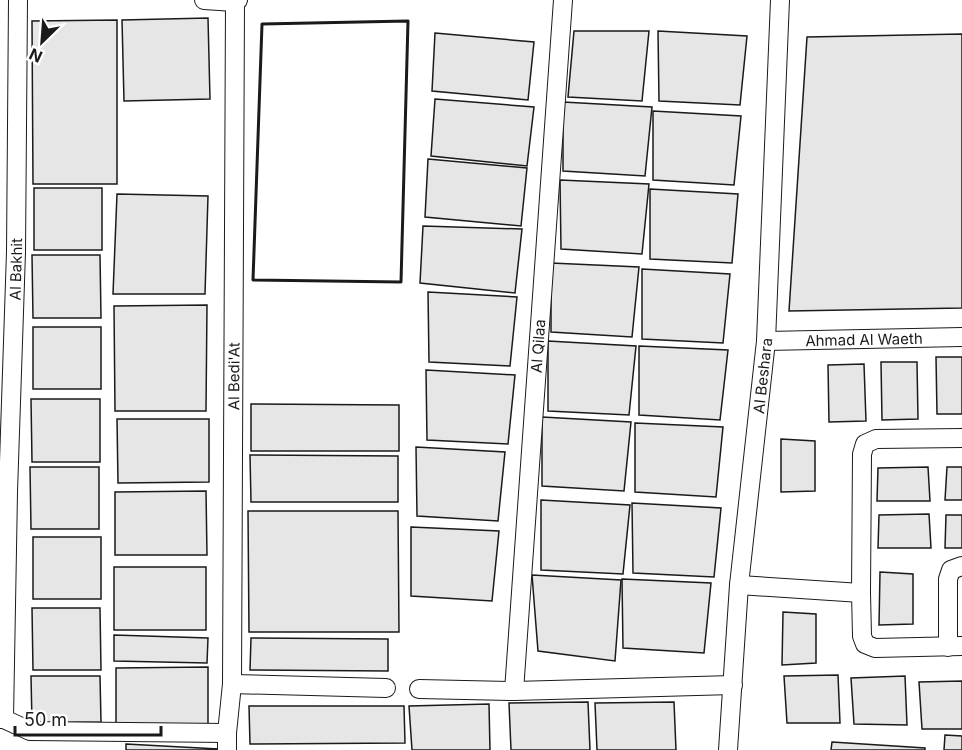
<svg xmlns="http://www.w3.org/2000/svg" width="962" height="750" font-family="Inter,sans-serif">
<rect width="100%" height="100%" fill="#fff"/>
<g fill="#e6e6e6" stroke="#1a1a1a" stroke-width="1.5">
<polygon points="208,18 210,99 124,101 122,20"/>
<polygon points="117,20 117,184 33,184 32,21"/>
<polygon points="574,31 649,31 642,101 568,97"/>
<polygon points="658,31 747,36 740,105 659,101"/>
<polygon points="435,33 534,42 528,100 432,91"/>
<polygon points="962,34 962,308 789,311 807,37"/>
<polygon points="435,99 534,107 527,166 431,156"/>
<polygon points="563,102 652,107 645,176 563,171"/>
<polygon points="653,111 741,116 734,185 653,180"/>
<polygon points="428,159 527,168 521,226 425,217"/>
<polygon points="560,180 649,184 642,254 561,249"/>
<rect x="34" y="188" width="68" height="62"/>
<polygon points="650,189 738,194 732,263 650,259"/>
<polygon points="117,194 208,196 205,294 113,294"/>
<polygon points="423,226 522,229 515,293 420,283"/>
<polygon points="32,255 100,255 101,318 33,318"/>
<polygon points="551,263 639,267 632,337 551,332"/>
<polygon points="642,269 730,274 723,343 642,339"/>
<polygon points="428,292 517,297 510,366 429,362"/>
<polygon points="207,305 206,411 115,411 114,306"/>
<rect x="33" y="327" width="68" height="62"/>
<polygon points="548,341 636,346 629,415 548,411"/>
<polygon points="639,346 728,350 720,420 639,415"/>
<polygon points="936,357 962,357 962,414 937,414"/>
<polygon points="881,362 917,362 918,419 882,420"/>
<polygon points="864,364 866,421 829,422 828,365"/>
<polygon points="426,370 515,375 508,444 427,440"/>
<polygon points="31,399 100,399 100,462 32,462"/>
<polygon points="251,404 399,405 399,451 251,451"/>
<polygon points="542,417 631,422 624,491 542,486"/>
<polygon points="117,419 209,419 209,482 118,483"/>
<polygon points="635,423 723,427 716,497 635,492"/>
<polygon points="781,439 815,441 815,491 781,492"/>
<polygon points="416,447 505,452 498,521 417,516"/>
<polygon points="250,455 398,456 398,502 251,502"/>
<polygon points="30,467 99,467 99,529 31,529"/>
<polygon points="928,467 930,501 877,501 878,468"/>
<polygon points="947,467 962,467 962,500 945,500"/>
<polygon points="206,491 207,555 115,555 115,492"/>
<polygon points="541,500 630,505 623,574 541,570"/>
<polygon points="632,503 721,508 714,577 633,573"/>
<polygon points="248,511 398,511 399,632 249,632"/>
<polygon points="929,514 931,548 878,548 879,515"/>
<polygon points="946,515 962,515 962,548 945,548"/>
<polygon points="411,527 499,531 492,601 411,596"/>
<rect x="33" y="537" width="68" height="62"/>
<rect x="114" y="567" width="92" height="63"/>
<polygon points="880,572 913,574 913,624 879,625"/>
<polygon points="532,575 621,580 615,661 538,651"/>
<polygon points="622,579 711,583 704,653 623,648"/>
<polygon points="32,608 100,608 101,670 33,670"/>
<polygon points="783,612 816,614 816,663 782,665"/>
<polygon points="114,635 208,638 207,663 114,661"/>
<polygon points="251,638 388,639 388,671 250,670"/>
<polygon points="208,667 208,726 116,726 116,668"/>
<polygon points="838,675 840,723 787,723 784,676"/>
<polygon points="31,676 100,676 101,722 32,723"/>
<polygon points="905,676 907,725 854,724 851,678"/>
<polygon points="962,681 962,729 922,729 919,682"/>
<polygon points="588,702 590,750 511,750 509,703"/>
<polygon points="674,702 676,750 597,750 595,703"/>
<polygon points="489,704 490,750 412,750 409,706"/>
<polygon points="249,706 404,706 405,743 250,744"/>
<polygon points="945,735 962,736 962,750 944,750"/>
<polygon points="832,742 925,748 925,750 831,750"/>
<polygon points="126,744 218,749 218,750 126,750"/>
</g>
<g fill="none" stroke-linecap="round" stroke-linejoin="round">
<defs>
<g id="street">
<polyline points="204,0 235,2 238,0"/>
<polyline points="563,0 514,691 733,685"/>
<path id="s1" d="M766 341 962 337"/>
<polyline points="739,585 861,593 862,636 865,644 875,648 962,646"/>
<polyline points="861,593 862,454 865,444 876,439 962,438"/>
<polyline points="948,647 948,579 951,570 962,566"/>
<polyline points="232,684 386,688"/>
<polyline points="419,689 514,691"/>
<polyline points="0,719 4,719 30,731 227,733"/>
<path id="s2" d="M4 719 8 492 16 252 18 0"/>
<path id="s3" d="M227 750V733L232 684 235 2"/>
<path id="s4" d="M728 750 739 585 766 341 780 0"/>
</g>
</defs>
<use href="#street" stroke="#1a1a1a" stroke-width="20"/>
<use href="#street" stroke="#fff" stroke-width="18"/>
<polygon stroke="#1a1a1a" stroke-width="3" points="408,21 401,282 253,280 262,24"/>
</g>
<g text-anchor="middle" dominant-baseline="central" stroke-width="4.5" stroke-linejoin="round" paint-order="stroke">
<g font-size="15" fill="#1a1a1a" stroke="#fff">
<text stroke="none"><textPath href="#s2" startOffset="450">Al Bakhit</textPath></text>
<text stroke="none"><textPath href="#s1" startOffset="98">Ahmad Al Waeth</textPath></text>
<text transform="translate(538 346) rotate(-86)">Al Qilaa</text>
<text stroke="none"><textPath href="#s3" startOffset="374">Al Bedi'At</textPath></text>
<text stroke="none"><textPath href="#s4" startOffset="376">Al Beshara</textPath></text>
</g>
</g>
<g transform="translate(42 42) rotate(205)" stroke="#ffffff" stroke-width="4.5" paint-order="stroke">
<path d="M0-4.5L10 22L0 15L-10 22Z" fill="#1a1a1a"/>
<text y="-9" font-size="16" font-weight="bold" text-anchor="middle" fill="#1a1a1a">N</text>
</g>
<path d="M15 726v9h146v-9" fill="none" stroke="#1a1a1a" stroke-width="3"/>
<text x="24" y="726" font-size="18" fill="#1a1a1a" stroke="#ffffff" stroke-width="4.5" paint-order="stroke">50 m</text>
</svg>
